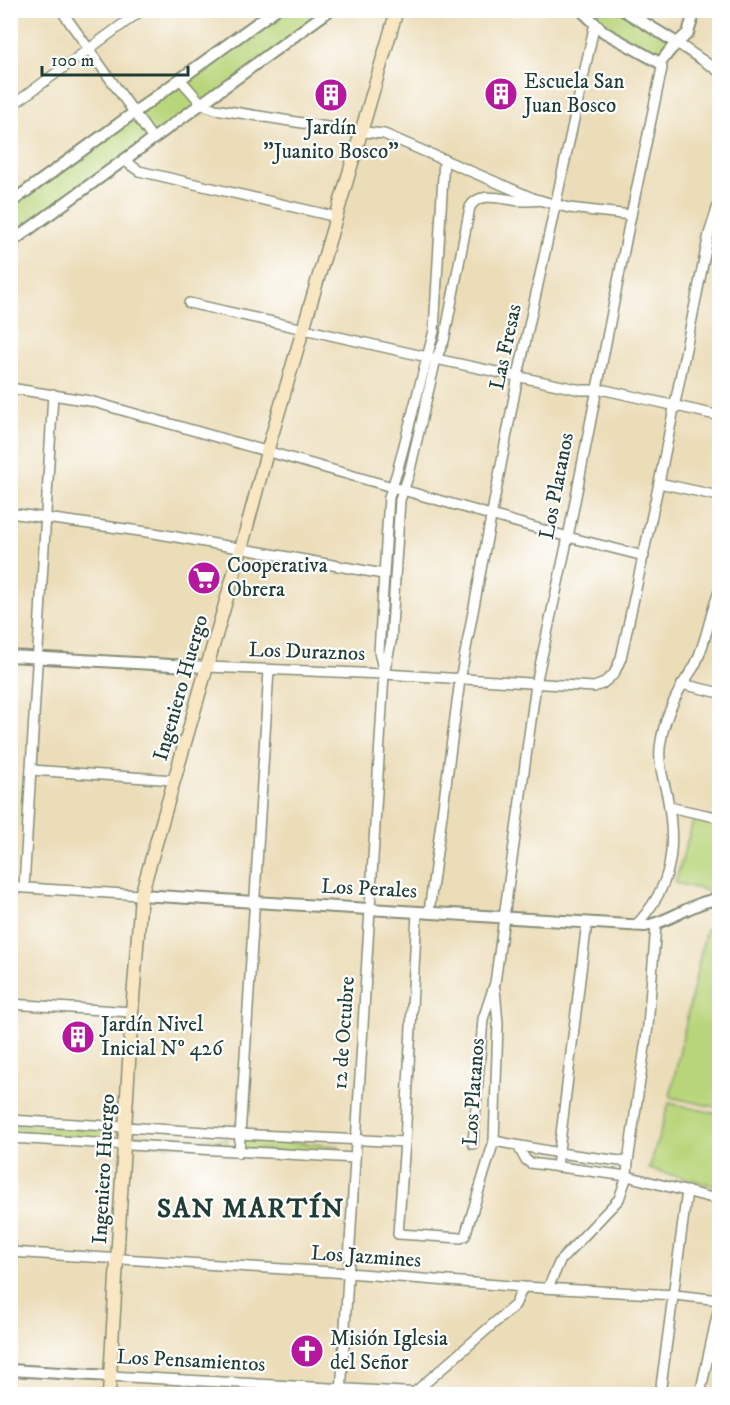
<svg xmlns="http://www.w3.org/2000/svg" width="730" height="1405" font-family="'IM FELL DW Pica',serif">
<rect width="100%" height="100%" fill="#fff"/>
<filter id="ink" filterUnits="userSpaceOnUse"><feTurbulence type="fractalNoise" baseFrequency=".0167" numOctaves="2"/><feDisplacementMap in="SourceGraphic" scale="12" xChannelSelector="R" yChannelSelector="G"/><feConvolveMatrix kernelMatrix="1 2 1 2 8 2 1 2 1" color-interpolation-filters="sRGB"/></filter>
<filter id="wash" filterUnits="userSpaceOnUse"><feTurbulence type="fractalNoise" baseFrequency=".008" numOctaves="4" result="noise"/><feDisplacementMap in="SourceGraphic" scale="24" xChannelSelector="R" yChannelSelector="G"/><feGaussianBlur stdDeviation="1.35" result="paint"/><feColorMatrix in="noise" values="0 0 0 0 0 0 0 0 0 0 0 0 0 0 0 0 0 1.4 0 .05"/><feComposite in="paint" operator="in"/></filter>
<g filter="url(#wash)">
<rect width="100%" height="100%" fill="#ecddb9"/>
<g fill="#b9d57b" stroke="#6c8958" stroke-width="1.5">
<polygon points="275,11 330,11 11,243 10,203"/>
<polygon points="581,11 623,11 677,43 660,63 604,32"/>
<path d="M695 815 719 820C719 849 722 864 709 891L675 883Z"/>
<polygon points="706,929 719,932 719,1108 670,1097"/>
<polygon points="669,1103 719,1114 719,1187 649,1169"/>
<polygon points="10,1125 112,1130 111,1141 11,1136"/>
<polygon points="135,1135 227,1139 228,1148 135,1143"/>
<polygon points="244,1139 339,1146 339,1155 243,1149"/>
</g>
</g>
<g filter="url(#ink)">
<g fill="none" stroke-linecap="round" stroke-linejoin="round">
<defs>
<g id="minor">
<polyline points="61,10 153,139"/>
<polyline points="677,43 720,72"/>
<polyline points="180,79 202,104 215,109 346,130 384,134 535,199 569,208 631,215"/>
<polyline points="10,107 142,10"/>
<polyline points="125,161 139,171 337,217"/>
<polyline points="189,303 436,359 581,390 605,390 716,415"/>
<polyline points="10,388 90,401 568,537 644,556"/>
<polyline points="659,483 714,495"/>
<polyline points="10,513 154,533 383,574"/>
<polyline points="207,667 384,674 594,687 602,684 614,674 621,658 659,483 709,234 720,199"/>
<polyline points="383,669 379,652 389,497 397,472 434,331 444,159"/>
<polyline points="682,684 720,693"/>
<polyline points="31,770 174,780"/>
<polyline points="669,807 720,818"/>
<polyline points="10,887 141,895"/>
<polyline points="24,887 53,394"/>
<polyline points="417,912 405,1142 398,1234 461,1238 465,1236 494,1141 498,1024 495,989"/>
<polyline points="429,912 460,680 518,376 595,23"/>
<path d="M635 926C673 887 677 847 667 795 663 778 657 760 661 741 664 722 674 699 684 682 688 675 693 670 696 663 707 639 710 613 720 589"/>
<polyline points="10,1004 132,1012"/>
<polyline points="10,1120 239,1134 405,1142"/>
<polyline points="10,1138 355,1158"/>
<polyline points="494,1141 559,1153 628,1162 627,1176 720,1200"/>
<polyline points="473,1144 483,1019 495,983 536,684 568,537 631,215 662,68 660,63"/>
<polyline points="518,1146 525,1159 530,1163 627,1176 619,1199 560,1261 548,1288"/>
<polyline points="239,1153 269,670"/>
<polyline points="628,1162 648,1026 656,925"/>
<polyline points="557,1167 587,922"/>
<polyline points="10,1252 348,1273 523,1287 675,1295 720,1300"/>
<polyline points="110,1376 440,1394"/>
<polyline points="415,1392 515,1305 523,1287"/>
<path d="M341 1394 384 674 391 642 400 500 409 474 436 359 444 341 470 207C480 190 505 200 521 201 527 201 534 201 540 200"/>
<polyline points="660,1394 687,1191"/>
<polyline points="700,1394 720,1302"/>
</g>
<g id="tertiary">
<polyline points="581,10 604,32 660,63 671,49 688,33 695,10"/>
<polyline points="623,10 677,43"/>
<polyline points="10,203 275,10"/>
<polyline points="10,243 330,10"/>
<polyline points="10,656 207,667"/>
<path d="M141 895 645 926C671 922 693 901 720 899"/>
<polyline points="10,1370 110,1376"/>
</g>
<polyline id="secondary" points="109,1394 132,1012 141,895 241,549 267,452 397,10"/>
</defs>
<use href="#minor" stroke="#868d76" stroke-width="12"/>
<use href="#tertiary" stroke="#868d76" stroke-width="14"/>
<use href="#secondary" stroke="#868d76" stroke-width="15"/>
<use href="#minor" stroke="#fff" stroke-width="9"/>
<use href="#tertiary" stroke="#fff" stroke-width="10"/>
<use href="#secondary" stroke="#f9e7c3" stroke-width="12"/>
</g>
</g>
<defs>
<symbol id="building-disc" viewBox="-11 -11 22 22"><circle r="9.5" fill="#b5179e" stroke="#fff"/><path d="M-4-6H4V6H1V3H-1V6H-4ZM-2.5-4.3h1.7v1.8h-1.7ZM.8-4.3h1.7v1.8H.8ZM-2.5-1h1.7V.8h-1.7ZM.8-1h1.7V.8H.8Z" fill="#fff"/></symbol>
<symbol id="supermarket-disc" viewBox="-11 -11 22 22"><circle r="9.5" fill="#b5179e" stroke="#fff"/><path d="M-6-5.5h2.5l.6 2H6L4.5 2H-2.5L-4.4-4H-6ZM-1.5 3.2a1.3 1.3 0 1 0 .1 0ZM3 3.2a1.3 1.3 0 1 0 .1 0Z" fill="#fff"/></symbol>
<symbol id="church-disc" viewBox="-11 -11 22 22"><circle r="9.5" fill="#b5179e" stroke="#fff"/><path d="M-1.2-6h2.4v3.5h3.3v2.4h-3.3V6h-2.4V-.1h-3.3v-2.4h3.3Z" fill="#fff"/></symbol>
</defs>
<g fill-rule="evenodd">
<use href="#building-disc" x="482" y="75" width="38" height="38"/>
<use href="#building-disc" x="312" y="76" width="38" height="38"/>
<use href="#supermarket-disc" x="185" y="559" width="38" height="38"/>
<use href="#building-disc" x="59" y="1018" width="38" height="38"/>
<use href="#church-disc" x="288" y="1332" width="38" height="38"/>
</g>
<g text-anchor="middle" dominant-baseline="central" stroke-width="4.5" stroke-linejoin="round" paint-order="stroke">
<g font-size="21" fill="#1f3d34" stroke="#fff" text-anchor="start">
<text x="524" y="82">Escuela San<tspan x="524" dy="24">Juan Bosco</tspan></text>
<text x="331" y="128" text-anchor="middle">Jardín<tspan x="331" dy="24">"Juanito Bosco"</tspan></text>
<text x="227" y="566">Cooperativa<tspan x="227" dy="24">Obrera</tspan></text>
<text x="101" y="1025">Jardín Nivel<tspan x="101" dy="24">Inicial Nº 426</tspan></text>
<text x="330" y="1339">Misión Iglesia<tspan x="330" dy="24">del Señor</tspan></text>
</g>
<g font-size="21" fill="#1f3d34" stroke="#fff">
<text transform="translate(506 347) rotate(-78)">Las Fresas</text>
<text transform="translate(557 486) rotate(-79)">Los Platanos</text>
<text transform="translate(307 652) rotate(2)">Los Duraznos</text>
<text transform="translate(181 688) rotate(-74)">Ingeniero Huergo</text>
<text transform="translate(369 889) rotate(3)">Los Perales</text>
<text transform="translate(344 1033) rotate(-86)">12 de Octubre</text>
<text transform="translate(474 1092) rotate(-86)">Los Platanos</text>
<text transform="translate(104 1169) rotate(-87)">Ingeniero Huergo</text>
<text transform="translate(366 1257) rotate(4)">Los Jazmines</text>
<text transform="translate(191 1361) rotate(3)">Los Pensamientos</text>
</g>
<g font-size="27" font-weight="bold" letter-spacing="1.5" fill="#1f3d34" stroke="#fff">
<text x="251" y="1209">SAN MARTÍN</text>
</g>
</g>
<rect width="730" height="1405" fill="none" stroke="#fff" stroke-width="36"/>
<path d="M42 66v9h146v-9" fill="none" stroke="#1f3d34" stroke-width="3"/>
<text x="51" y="66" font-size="18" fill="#1f3d34" stroke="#ffffff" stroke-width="4.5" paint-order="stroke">100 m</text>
</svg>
